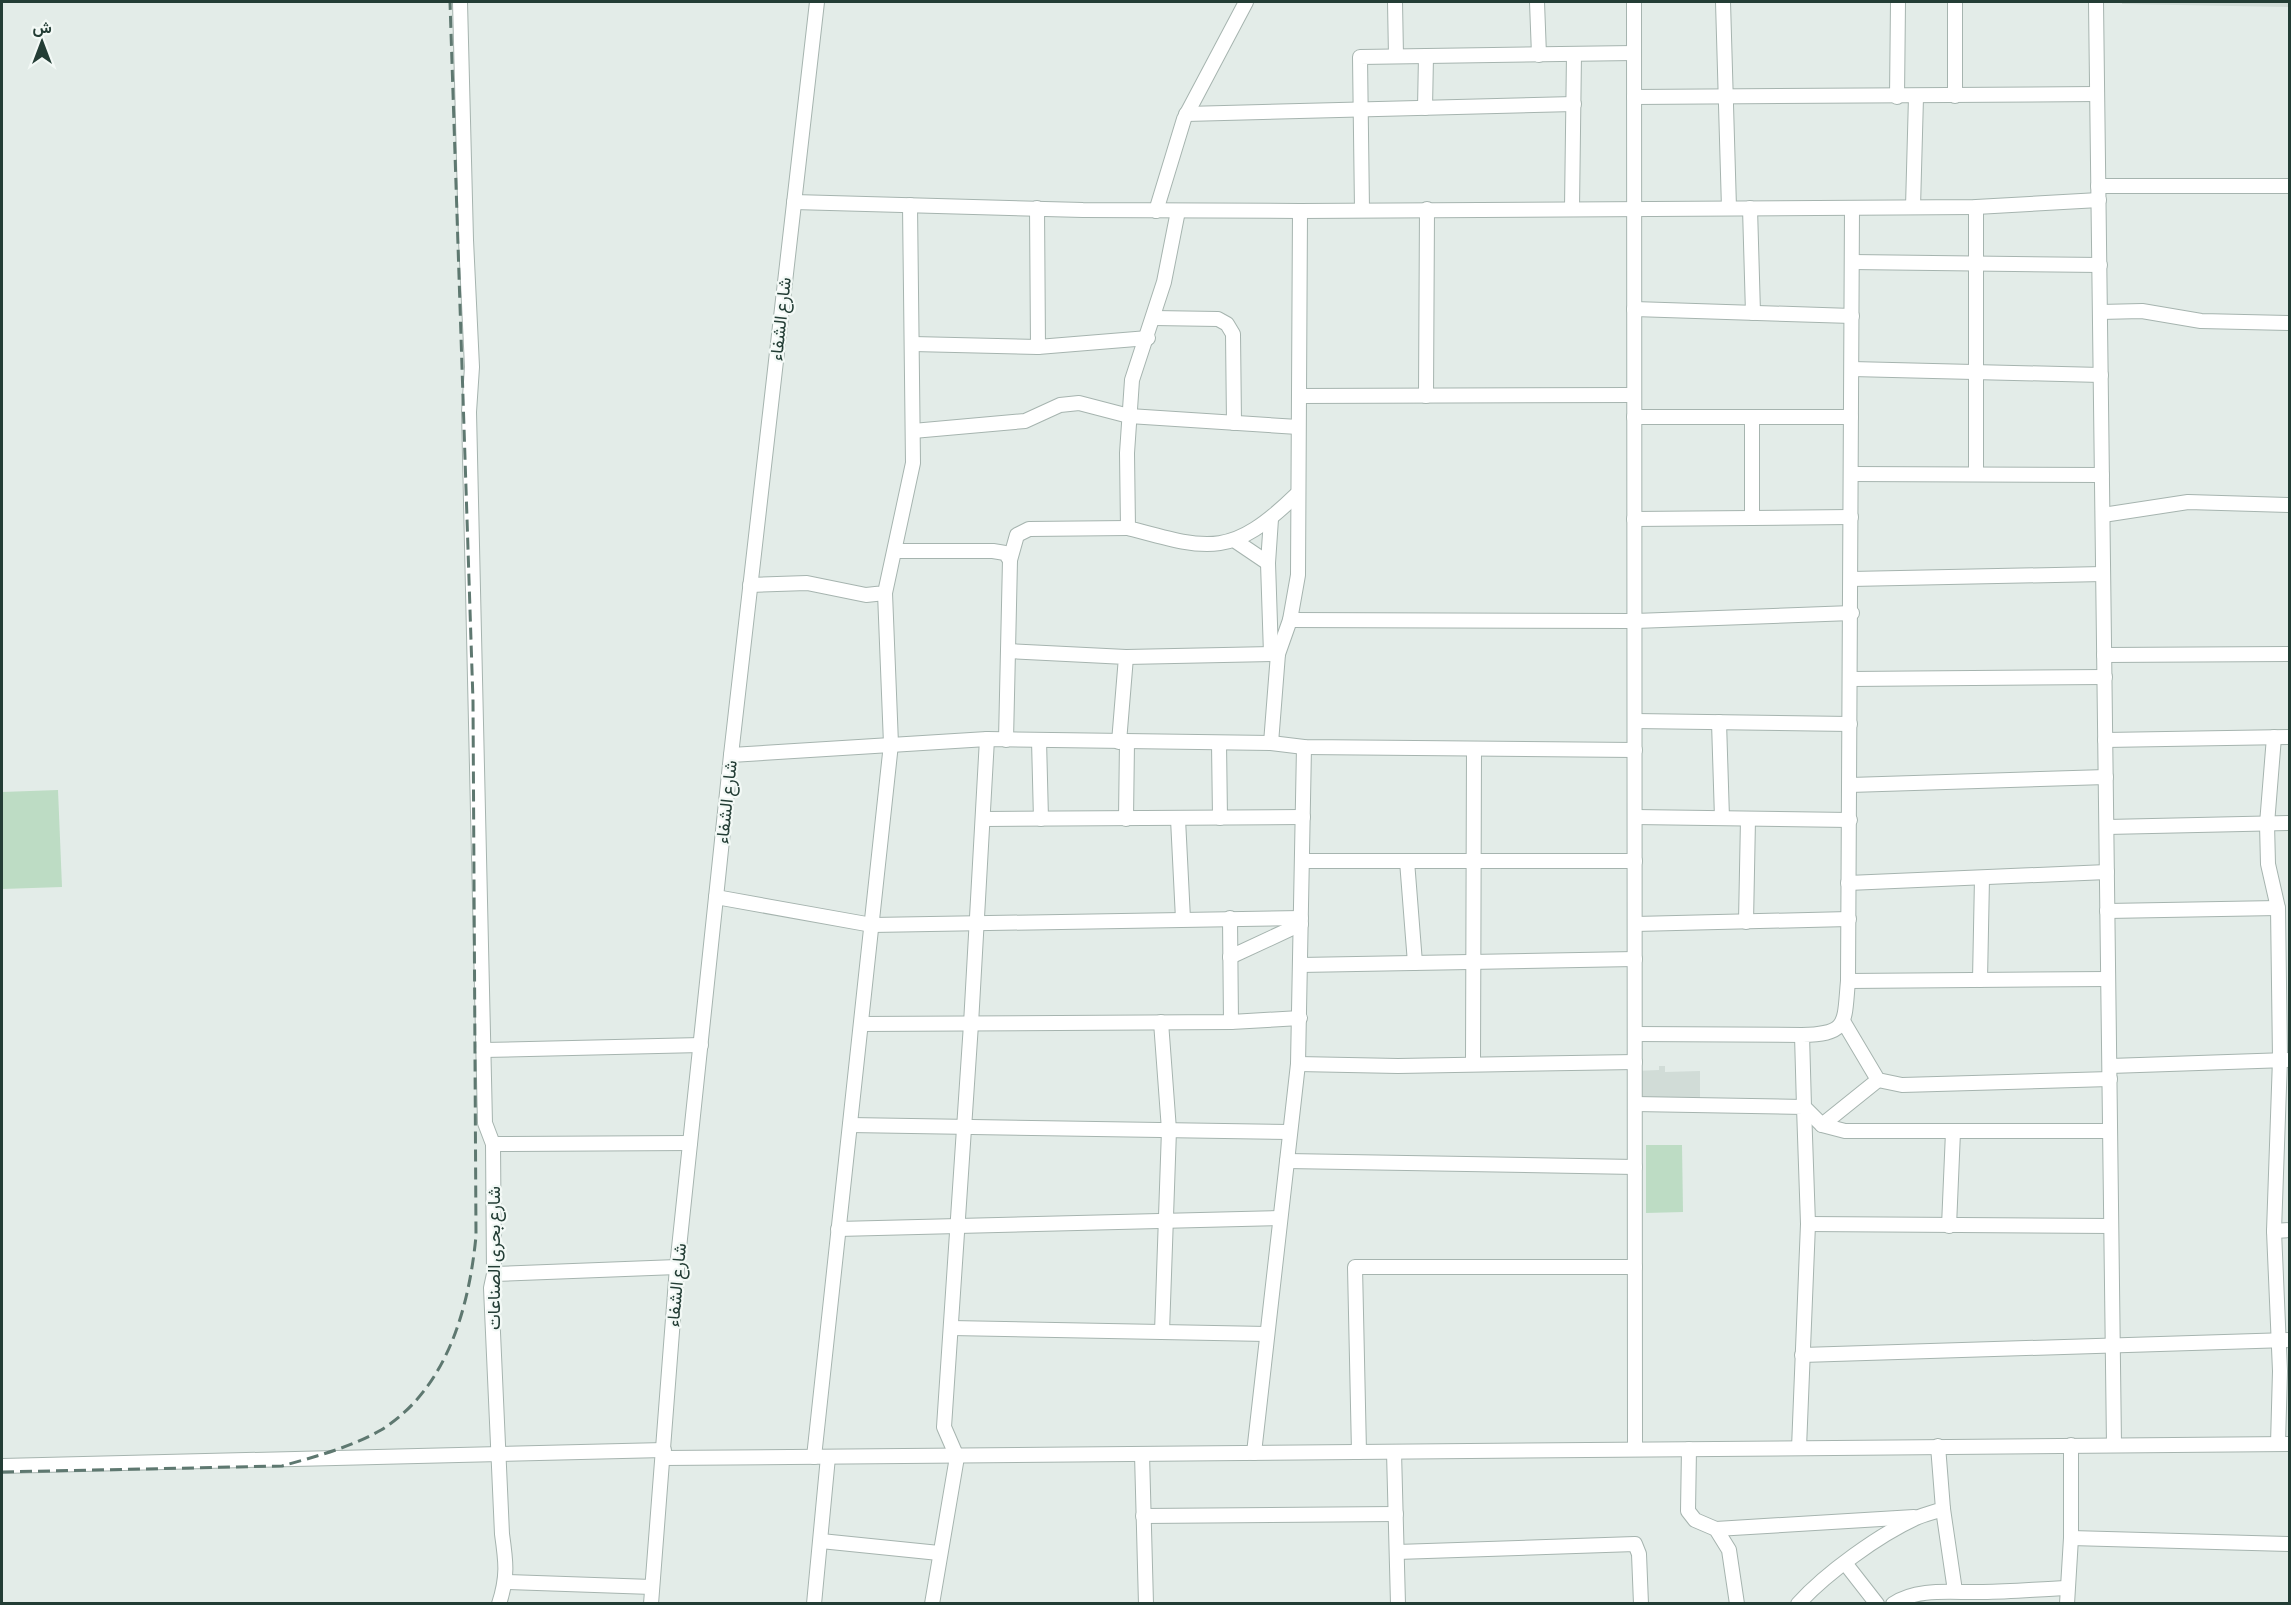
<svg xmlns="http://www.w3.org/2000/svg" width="2291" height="1605" font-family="'Asap Condensed',Vazirmatn,sans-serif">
<rect width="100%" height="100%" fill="#e3ece8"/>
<g fill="#d1dcd7">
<polygon points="2122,2 2289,2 2290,7 2122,4"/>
<polygon points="1659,1066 1665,1066 1665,1072 1700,1071 1700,1104 1635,1104 1635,1071 1659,1070"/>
</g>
<g fill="#bddcc4">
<polygon points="58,790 62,887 2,889 2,792"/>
<polygon points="1682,1145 1683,1212 1646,1213 1646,1145"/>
</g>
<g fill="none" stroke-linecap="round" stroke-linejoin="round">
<defs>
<g id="minor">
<path d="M460 2 466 240 472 367 469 412 485 1123 493 1144 494 1274 491 1288 502 1534C506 1562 508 1576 499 1604"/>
<polyline points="1395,2 1396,56"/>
<polyline points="1537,2 1539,55"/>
<polyline points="1634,2 1635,1449"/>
<polyline points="1723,2 1729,208"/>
<polyline points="2096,2 2114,1445"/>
<polyline points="1955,96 1955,2"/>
<polyline points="1634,97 2097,94"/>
<polyline points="1897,97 1898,2"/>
<polyline points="1425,108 1426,56"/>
<polyline points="1186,114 1574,104"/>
<polyline points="2098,186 2290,186"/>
<polyline points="794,202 1083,210 1300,211 1976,207 2099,200"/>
<polyline points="1913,207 1916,97"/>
<polyline points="1037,208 1038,347"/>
<polyline points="1572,208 1574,54"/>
<polyline points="1750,208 1753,313"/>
<path d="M1852 208 1848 981C1844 1023 1849 1034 1802 1035L1804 1107 1822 1125 1845 1131H2110"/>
<polyline points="1362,210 1360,57 1634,53"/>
<polyline points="1156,211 1184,119 1246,2"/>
<path d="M1178 211 1164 282 1132 380 1127 453 1128 528C1209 550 1231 558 1296 495"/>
<polyline points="1852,262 2100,265"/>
<polyline points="1634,309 1852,316"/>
<polyline points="2100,312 2142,311 2201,321 2290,323"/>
<polyline points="1154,318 1218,319 1227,324 1233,334 1234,423"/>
<polyline points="913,344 1038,347 1148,338"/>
<polyline points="1852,369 2101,375"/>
<polyline points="1299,396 1634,395"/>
<polyline points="1426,396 1427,209"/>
<polyline points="1634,417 1851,417"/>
<polyline points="913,431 1025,421 1060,405 1079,403 1129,416 1298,427"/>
<polyline points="1851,474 2102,475"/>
<polyline points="1976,474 1976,207"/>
<polyline points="2103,515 2188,502 2290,505"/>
<polyline points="1752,518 1752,417"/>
<polyline points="1271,519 1268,563 1271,654"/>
<polyline points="1634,519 1851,517"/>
<polyline points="1234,540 1268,563"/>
<polyline points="896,551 993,551 1005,553 1010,560"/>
<polyline points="1851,579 2103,574"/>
<polyline points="750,585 807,583 866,595 885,593 913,463 910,205"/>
<polyline points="1290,620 1635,621 1852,613"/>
<polyline points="1008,651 1126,657 1119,742"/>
<polyline points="2104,655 2290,654"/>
<polyline points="1126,657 1278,654"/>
<polyline points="1851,679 2105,677"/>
<polyline points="1635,721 1850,724"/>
<polyline points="1719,722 1722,818"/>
<polyline points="2274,737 2267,824 2268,864 2278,908 2280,1059 2274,1231 2280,1371 2278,1444"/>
<polyline points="1006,740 1010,560 1017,535 1029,529 1128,528"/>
<polyline points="1039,740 1041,819"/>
<polyline points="2105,740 2290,737"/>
<polyline points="1219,743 1220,818"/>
<polyline points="1271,743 1278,654 1290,620 1298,575 1300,211"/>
<polyline points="731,755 987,739 1271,743 1304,747 1635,750"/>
<polyline points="1850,785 2106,777"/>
<polyline points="1635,817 1850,820"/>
<polyline points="984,819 1303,817"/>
<polyline points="1126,819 1127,742"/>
<polyline points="1178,819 1183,919"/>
<polyline points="2107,827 2290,823"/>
<polyline points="1302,861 1635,861"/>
<polyline points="1407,861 1415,963"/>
<polyline points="1848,883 2107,872"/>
<polyline points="716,897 872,925 1301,918"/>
<polyline points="2107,911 2278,908"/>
<polyline points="1230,918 1231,1022"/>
<polyline points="1746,922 1748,819"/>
<polyline points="1635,924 1849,919"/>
<polyline points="1230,957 1301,924"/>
<polyline points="1300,965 1635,959"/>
<polyline points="1980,980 1982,878"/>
<polyline points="1848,981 2108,979"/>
<polyline points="1843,1021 1878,1080 1902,1085 2110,1079"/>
<polyline points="1161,1022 1169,1130 1162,1332"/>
<polyline points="861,1024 1231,1022 1300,1018"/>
<polyline points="1635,1034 1802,1035"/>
<polyline points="483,1050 701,1045"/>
<polyline points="1473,1063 1474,749"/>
<polyline points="1298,1064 1398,1066 1635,1062"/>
<polyline points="2110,1066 2287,1060"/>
<polyline points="1635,1104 1804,1107 1808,1224 1799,1448"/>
<polyline points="850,1125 1290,1132"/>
<polyline points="1822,1125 1878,1080"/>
<polyline points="493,1144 690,1143"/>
<polyline points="1287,1161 1635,1167"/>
<polyline points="1808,1224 2111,1226"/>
<polyline points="1949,1226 1953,1132"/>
<polyline points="838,1229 1280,1218"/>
<polyline points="2274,1231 2290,1230"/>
<polyline points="494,1274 677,1267"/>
<polyline points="951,1328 1267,1334"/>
<polyline points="1802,1355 2290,1340"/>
<polyline points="1689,1449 1688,1511 1695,1520 1716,1529 1729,1550 1737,1604"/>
<polyline points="1359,1452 1355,1267 1635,1267"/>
<polyline points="1394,1452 1398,1604"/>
<polyline points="1254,1453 1298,1064 1304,747"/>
<polyline points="1142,1454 1146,1604"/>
<polyline points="814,1457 891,744 885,593"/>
<polyline points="663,1458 2290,1444"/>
<polyline points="2,1466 664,1450"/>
<polyline points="1943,1509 1955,1591"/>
<polyline points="1143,1516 1396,1514"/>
<polyline points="1716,1529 1914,1517"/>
<polyline points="2071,1538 2290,1544"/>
<polyline points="821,1541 939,1553"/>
<polyline points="1397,1552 1635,1544 1639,1554 1641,1604"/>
<polyline points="1845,1563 1877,1604"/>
<polyline points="507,1582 652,1587"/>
<polyline points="651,1604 677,1267 731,755 817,2"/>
<polyline points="814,1604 828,1457"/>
<polyline points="932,1604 957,1457 944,1427 971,1024 987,739"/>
<path d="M1798 1604C1826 1573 1879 1535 1916 1518 1925 1514 1935 1512 1943 1509L1938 1446"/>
<path d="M1893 1604C1918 1587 1954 1593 1983 1592 2011 1592 2039 1589 2067 1588"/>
<polyline points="2067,1604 2071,1538 2071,1445"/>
</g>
</defs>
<use href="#minor" stroke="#a6b4af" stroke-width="16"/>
<use href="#minor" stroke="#fff" stroke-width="14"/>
<path stroke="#5e7870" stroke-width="3" stroke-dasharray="12 6" stroke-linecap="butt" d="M2 1472 282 1466C314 1457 352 1447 381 1430 447 1389 469 1308 476 1236L473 701 450 2"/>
</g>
<g text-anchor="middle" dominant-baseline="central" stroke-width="4.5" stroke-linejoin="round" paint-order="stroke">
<g font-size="18" fill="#233d35" stroke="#f3f9f6">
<text transform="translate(780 319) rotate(-84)">شارع الشفاء</text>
<text transform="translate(726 802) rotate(-84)">شارع الشفاء</text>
<text transform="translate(493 1258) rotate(-90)">شارع بحرى الصناعات</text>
<text transform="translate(676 1285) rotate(-85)">شارع الشفاء</text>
</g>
</g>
<rect width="2291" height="1605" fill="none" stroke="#233d35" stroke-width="6"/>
<g transform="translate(42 42)" stroke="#f3f9f6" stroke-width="4.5" paint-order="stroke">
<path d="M0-4.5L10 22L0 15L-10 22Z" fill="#233d35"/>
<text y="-9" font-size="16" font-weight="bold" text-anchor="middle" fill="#233d35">ش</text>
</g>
</svg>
